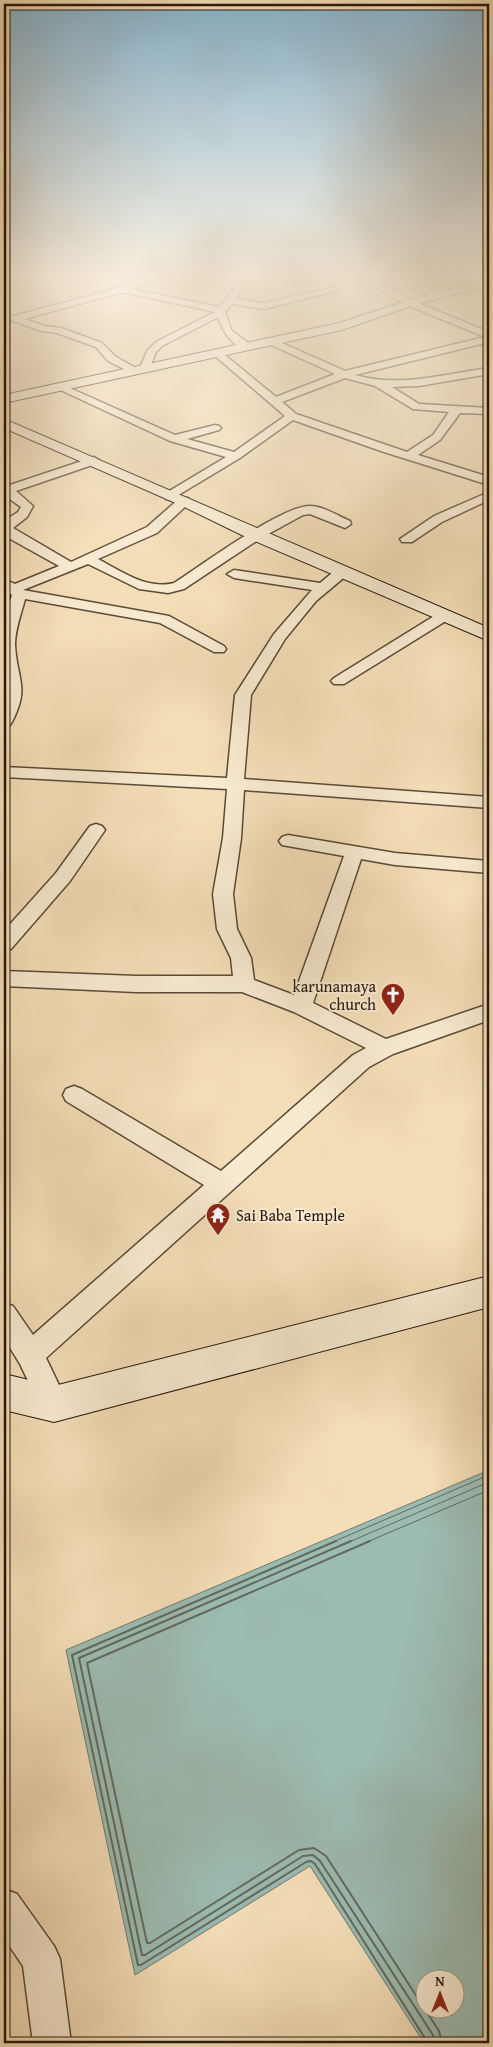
<svg xmlns="http://www.w3.org/2000/svg" width="493" height="2047" font-family="'Gentium Book Plus',serif">
<rect width="100%" height="100%" fill="#f4deb8"/>
<filter id="stains"><feTurbulence type="fractalNoise" baseFrequency=".004" numOctaves="4"/><feColorMatrix values="0 0 0 0 .2 0 0 0 0 .09 0 0 0 0 .02 0 0 0 .5 -.17"/></filter>
<radialGradient id="worn" r=".72"><stop offset=".6" stop-color="#630" stop-opacity="0"/><stop offset="1" stop-color="#630" stop-opacity=".3"/></radialGradient>
<path fill="#9cbcb2" stroke="#6d7a70" fill-rule="evenodd" d="M489 1470V2043H424L310 1866 135 1975 66 1650ZM426 1980H456V2010H426Z"/>
<g fill="none" stroke-linecap="round" stroke-linejoin="round">
<g stroke="#616a5f" stroke-width="1">
<polyline points="333,1542 489,1475"/>
<polyline points="349,1542 489,1482"/>
<polyline points="367,1542 489,1490"/>
</g>
<g stroke="#616a5f" stroke-width="2">
<polyline points="336,1541 72,1655 138,1965 141,1965 306,1862 311,1861 315,1864 428,2043"/>
<polyline points="351,1541 79,1658 142,1955 145,1955 303,1856 313,1855 320,1861 433,2035 435,2043"/>
<polyline points="370,1541 87,1663 147,1943 150,1943 299,1850 314,1848 326,1856 439,2031 442,2043"/>
</g>
<defs>
<g id="street">
<path d="M152 276H165L132 289 219 307 226 300 240 276H248L236 299 264 303 335 287 339 290 264 309 232 304 225 312 231 330 248 343V347C233 350 222 329 218 317L162 346 156 352 149 370 145 371 140 368 147 351 156 342 215 312 123 292 24 319 45 326 61 328 102 343 116 357 138 369V373L134 374 108 361 96 347 57 333 41 331 8 319 10 317 104 292Z"/>
<path d="M355 276H366L413 301 489 332V342L355 375C401 388 444 374 489 368V374L419 386 392 387 419 404 489 408V414L460 413 440 440 418 455 489 477V485L381 451 293 420 240 458 170 500 166 499 164 496 166 493 226 457 170 441 54 387 59 384 63 385 175 435 215 425 219 426 221 428 219 430 187 439 234 452 285 416 214 355V351H220L276 397 335 374 267 343V339H273L345 371 485 337 407 305ZM345 378 375 386 413 409 449 412 433 435 407 452 296 414 282 402Z"/>
<polygon points="418,285 442,293 443,295 439,298 415,290 414,288"/>
<path d="M94 457 100 461 98 463 16 491 33 506 27 517 13 528 71 562 147 527 180 498H188L190 501 188 504 157 533 98 559C121 571 147 590 174 583 202 565 281 506 310 506 323 506 338 516 350 521L351 524 345 528 310 514 303 515 261 538 184 589 168 593 139 589 88 564 23 590 169 616 224 646 226 649 224 652H214L160 623 25 599C21 615 15 629 15 645 17 680 30 687 12 722L10 725 4 727V706L7 687 4 666V621L12 595 4 589V579L15 584 59 566 5 536 4 521 18 512 21 507 4 495V487Z"/>
<polygon points="489,492 489,500 442,522 412,542 402,542 400,539 434,516"/>
<polygon points="342,568 347,569 349,572 347,575 316,601 285,639 251,695 244,779 489,797 489,808 244,790 241,838 233,894 237,929 251,958 254,980 294,995 344,856 282,845 279,841 282,837 288,835 395,853 489,861 489,873 395,865 361,859 313,1003 386,1039 489,1004 489,1020 393,1054 369,1067 46,1358 68,1404 64,1414 54,1418 44,1414 20,1364 4,1338 4,1303 13,1306 33,1335 204,1185 66,1101 63,1095 66,1089 74,1086 82,1089 221,1171 353,1055 366,1048 294,1012 242,992 136,992 4,986 4,971 136,976 233,976 231,958 217,929 213,894 223,838 227,789 4,777 4,767 227,778 235,695 274,634 312,590 234,578 227,574 234,570 320,583 337,569"/>
<polygon points="444,612 449,613 451,616 449,619 344,684 334,684 331,681 334,678 439,613"/>
<polygon points="96,824 102,826 105,830 70,881 11,949 4,951 4,931 56,873 90,826"/>
<polygon points="4,1889 17,1894 54,1946 60,1959 71,2043 33,2043 23,1966 4,1938"/>
</g>
<g id="secondary">
<polygon points="489,279 489,285 414,305 342,330 4,403 4,395 339,323 406,301"/>
<polygon points="4,419 489,628 489,641 250,539 178,504 4,428"/>
<polygon points="489,1276 489,1307 54,1422 4,1410 4,1374 54,1386"/>
</g>
</defs>
<use href="#street" stroke="#5a4a37" stroke-width="3"/>
<use href="#secondary" stroke="#26180c" stroke-width="2"/>
<use href="#street" fill="#f8ead1" fill-rule="evenodd"/>
<use href="#secondary" fill="#f8ead1" fill-rule="evenodd"/>
</g>
<linearGradient id="sky" x2="0" y2="1"><stop stop-color="#89b7d2"/><stop offset="0.49" stop-color="#faf0df"/><stop offset="1" stop-color="#faf0df" stop-opacity="0"/></linearGradient>
<rect width="493" height="563" fill="url(#sky)"/>
<defs>
<symbol id="church-pin" viewBox="-11 -11 22 30"><path d="M0 17L-7.5 6A9.5 9.5 0 1 1 7.5 6Z" fill="#8f2418" stroke="#f8ead1"/><path d="M-1.2-6h2.4v3.5h3.3v2.4h-3.3V6h-2.4V-.1h-3.3v-2.4h3.3Z" fill="#fff"/></symbol>
<symbol id="temple-pin" viewBox="-11 -11 22 30"><path d="M0 17L-7.5 6A9.5 9.5 0 1 1 7.5 6Z" fill="#8f2418" stroke="#f8ead1"/><path d="M0-6L5-2H3V0L6.5 2.5H4V6H1.5V3h-3V6H-4V2.5H-6.5L-3 0V-2H-5Z" fill="#fff"/></symbol>
</defs>
<g fill-rule="evenodd">
<use href="#church-pin" x="379" y="981" width="28" height="38"/>
<use href="#temple-pin" x="204" y="1201" width="28" height="38"/>
</g>
<g text-anchor="middle" dominant-baseline="central" stroke-width="4" stroke-linejoin="round" paint-order="stroke">
<g font-size="16" fill="#26180c" stroke="#f8ead1" text-anchor="end">
<text x="376" y="986">karunamaya<tspan x="376" dy="18">church</tspan></text>
<text x="236" y="1215" text-anchor="start">Sai Baba Temple</text>
</g>
</g>
<rect width="493" height="2047" fill="none" stroke="#f4deb8" stroke-width="20"/>
<rect x="5" y="5" width="483" height="2037" fill="none" stroke="#26180c" stroke-width="2.5"/>
<rect x="10" y="10" width="473" height="2027" fill="none" stroke="#26180c"/>
<g transform="translate(440 1994)"><circle r="24" fill="#f8ead1" stroke="#a49682"/>
<path d="M0-4L9 19L0 12L-9 19Z" fill="#8f2418"/>
<text y="-8" font-size="14" font-weight="bold" text-anchor="middle" fill="#26180c">N</text>
</g>
<rect width="100%" height="100%" filter="url(#stains)"/>
<rect width="100%" height="100%" fill="url(#worn)"/>
</svg>
